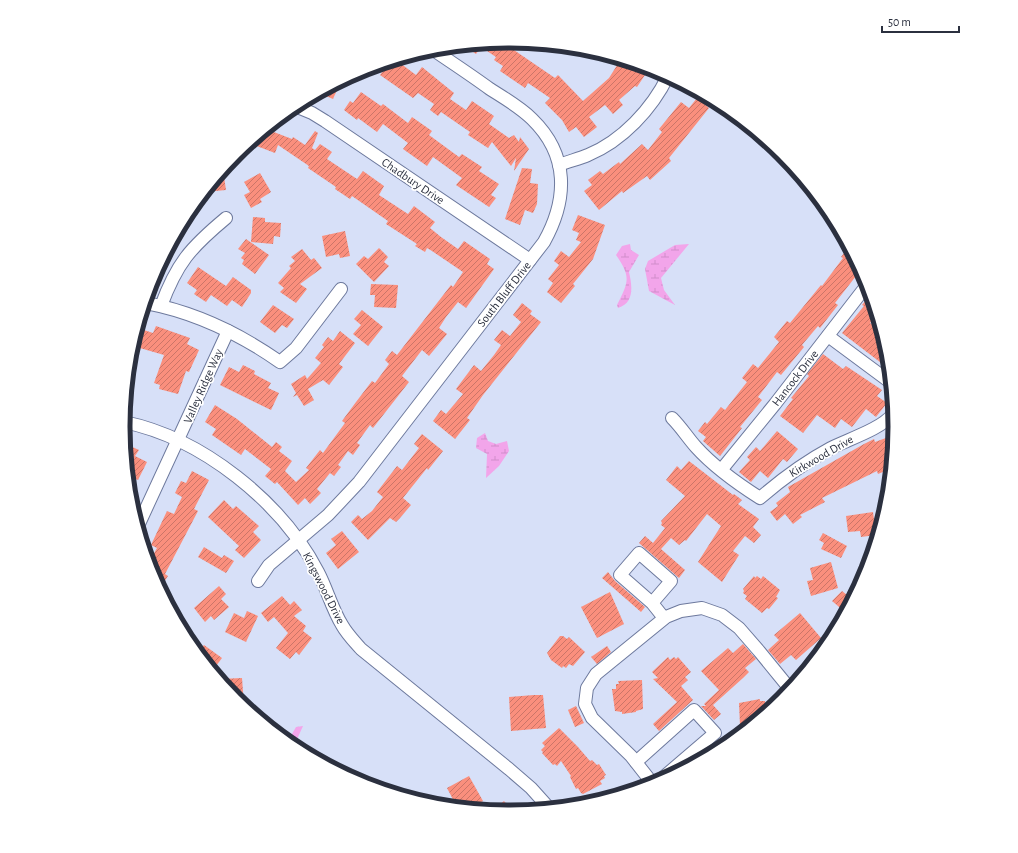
<svg xmlns="http://www.w3.org/2000/svg" width="1018" height="853" font-family="'Alegreya Sans',sans-serif">
<defs>
<pattern id="wetland-marsh" width="20" height="14" patternUnits="userSpaceOnUse"><rect width="20" height="14" fill="#f2a5ea"/><path d="M1 5h8M5 5V1M11 12h8M15 12V8" fill="none" stroke="#d08eca"/></pattern>
<pattern id="building-hatch" width="6" height="6" patternUnits="userSpaceOnUse"><rect width="6" height="6" fill="#fa8f7d"/><path d="M-1 1l2-2M0 6l6-6M5 7l2-2" fill="none" stroke="#cb7568"/></pattern>
</defs>
<rect width="100%" height="100%" fill="#d7e0f8"/>
<g fill="url(#wetland-marsh)">
<path d="M630 244 631 250 639 255 629 272C632 285 635 303 618 308L617 305C629 281 631 277 616 255L622 246Z"/>
<polygon points="689,244 661,278 664,290 675,305 649,291 645,269 648,261 675,245"/>
<polygon points="485,433 488,441 496,444 507,441 509,451 499,466 486,478 487,454 476,448 477,438"/>
<polygon points="303,726 294,746 288,741 296,727"/>
</g>
<g fill="url(#building-hatch)">
<polygon points="502,42 555,78 558,75 583,101 609,78 621,59 640,65 637,69 645,75 637,87 635,86 619,100 623,105 613,114 605,105 589,117 597,127 584,137 576,127 569,132 562,120 545,103 550,98 528,83 525,88 500,71 503,66 494,60 496,57 481,47 476,54 463,45"/>
<polygon points="396,60 416,75 422,67 454,93 450,99 466,110 472,101 494,116 489,124 509,138 514,135 519,142 520,137 529,149 514,171 516,158 511,166 492,142 488,148 468,135 470,132 441,112 438,116 430,110 434,104 418,93 413,98 380,75 383,71 376,66"/>
<polygon points="341,81 333,99 319,93"/>
<polygon points="361,92 381,106 383,104 408,123 412,117 432,131 429,135 459,157 462,154 482,167 479,171 499,184 491,195 496,198 489,207 456,185 462,178 433,157 427,166 403,149 408,143 383,124 377,132 358,118 357,120 344,110 350,101 353,103"/>
<polygon points="697,98 709,108 669,158 671,161 650,180 647,176 623,193 622,191 599,210 584,191 592,185 588,180 600,171 603,174 619,162 620,164 642,144 648,150 662,132 659,129 681,102 689,108"/>
<polygon points="266,129 292,139 293,137 305,145 315,131 318,133 312,148 315,150 320,144 332,152 327,159 357,179 363,171 384,186 379,195 408,214 414,206 435,222 430,228 441,237 458,249 464,241 490,259 487,264 494,269 466,308 458,302 446,317 439,328 447,334 429,356 422,350 402,376 409,382 373,428 370,425 357,443 360,445 353,455 348,451 338,465 341,467 334,476 330,473 317,489 321,493 310,504 305,498 298,505 277,482 275,484 265,476 271,469 245,449 241,455 212,435 216,429 205,422 215,405 237,419 272,447 276,442 282,447 279,451 292,461 285,471 296,482 309,470 306,468 320,450 323,453 345,423 342,421 356,402 372,381 375,383 389,364 385,360 392,351 397,355 434,307 451,285 453,287 463,272 432,251 427,248 425,252 415,246 417,244 386,224 388,221 352,196 350,199 335,189 336,187 308,168 309,166 278,145 275,153 249,143"/>
<polygon points="522,168 532,169 530,183 538,184 537,204 533,213 525,210 520,225 505,219"/>
<polygon points="223,170 226,190 205,192 223,171"/>
<polygon points="260,173 271,192 260,199 262,202 251,208 244,195 250,192 244,182"/>
<polygon points="578,215 605,225 593,259 573,284 575,286 561,303 547,292 553,283 548,279 559,265 554,261 561,251 569,257 581,242 576,240 579,233 572,230"/>
<polygon points="253,217 265,218 265,222 281,223 280,237 274,236 273,244 251,242"/>
<polygon points="345,231 350,256 340,258 339,254 326,257 322,236"/>
<polygon points="246,239 269,255 255,274 242,264 244,260 241,258 245,253 238,249"/>
<polygon points="379,248 388,257 384,262 389,266 374,282 356,264 364,256 368,259"/>
<polygon points="848,248 859,268 854,274 856,276 835,303 838,305 820,328 818,326 802,345 804,347 781,375 777,372 758,397 762,400 740,427 742,428 720,456 703,441 706,437 698,431 705,422 707,424 721,407 725,410 747,382 742,378 753,364 758,368 779,342 774,337 787,321 790,323 821,285 822,286 843,258 841,257"/>
<polygon points="302,249 311,260 314,258 322,268 300,284 307,289 296,303 280,292 284,288 278,283 291,268 289,266 295,261 291,257"/>
<polygon points="198,267 226,286 233,277 251,290 251,293 242,307 232,300 227,306 211,295 206,302 194,294 197,290 187,283"/>
<polygon points="371,284 398,285 396,308 374,307 375,295 370,295"/>
<polygon points="870,295 876,316 870,323 881,331 887,352 889,369 842,333 864,306 862,305"/>
<polygon points="522,303 532,311 530,314 541,322 483,395 467,418 470,420 455,439 433,421 441,410 446,414 463,394 456,389 474,365 481,371 494,355 501,345 494,340 502,330 510,336 521,322 513,315"/>
<polygon points="273,305 294,319 287,328 282,325 275,333 260,322"/>
<polygon points="362,310 383,327 368,346 353,334 361,325 354,319"/>
<polygon points="156,326 190,338 187,344 199,350 189,372 186,371 178,394 159,389 160,385 154,383 164,355 133,346 138,328 153,333"/>
<polygon points="340,331 355,343 339,364 343,367 329,385 323,380 308,389 314,400 304,406 297,395 293,397 296,393 291,384 305,375 307,379 321,363 315,358 324,347 322,345 328,337 333,341"/>
<polygon points="823,354 843,369 846,366 882,390 877,396 887,403 876,417 866,409 852,427 841,419 835,428 817,415 803,433 780,416 793,399 791,398 809,376 807,374"/>
<polygon points="243,365 255,371 254,374 271,383 268,388 279,393 271,410 220,385 229,367 239,372"/>
<polygon points="777,431 798,449 787,462 783,459 768,478 760,471 751,482 739,472 750,460 747,457 756,447 760,451"/>
<polygon points="422,434 443,451 428,470 427,468 403,498 411,505 400,518 396,522 390,518 368,540 351,522 358,515 362,519 372,511 383,497 377,492 397,466 402,470 419,448 414,444"/>
<polygon points="894,435 890,469 878,474 877,471 822,498 825,502 800,515 802,517 793,524 785,514 777,521 770,512 778,506 776,503 790,492 788,487 864,444 874,439 875,442"/>
<polygon points="128,445 139,450 135,456 147,462 138,480 128,476 126,450"/>
<polygon points="689,461 733,495 734,494 742,500 738,504 759,519 753,527 761,535 754,543 745,536 733,551 739,555 722,582 698,562 721,526 707,514 686,541 685,540 679,545 671,538 661,549 685,570 679,578 639,543 645,536 653,543 665,528 661,525 662,523 661,521 685,496 666,480 677,466 681,470"/>
<polygon points="192,471 209,480 194,509 198,511 165,574 168,576 160,588 151,567 156,559 152,557 157,548 151,545 167,511 174,514 182,497 175,493 181,481 186,483"/>
<polygon points="224,500 233,509 236,506 259,526 253,532 261,540 244,558 235,550 239,546 208,517"/>
<polygon points="873,512 876,535 861,537 860,531 848,532 846,516"/>
<polygon points="342,531 359,552 338,569 326,553 336,545 331,539"/>
<polygon points="823,533 847,546 841,558 821,549 824,543 819,540"/>
<polygon points="204,547 222,558 224,555 234,561 226,573 198,557"/>
<polygon points="831,562 838,588 811,596 807,581 813,580 810,568"/>
<polygon points="608,572 615,581 645,607 641,612 602,578"/>
<polygon points="754,576 755,578 757,576 761,579 763,576 780,590 776,597 778,598 769,609 767,608 762,613 745,599 747,596 743,593 744,591 743,589"/>
<polygon points="219,586 226,594 221,599 229,607 214,620 211,616 205,622 194,608"/>
<polygon points="842,591 852,599 845,612 832,601"/>
<polygon points="610,592 624,624 597,638 581,607"/>
<polygon points="282,596 290,605 294,601 302,610 294,616 306,626 303,631 312,638 299,655 296,652 290,659 276,648 288,633 274,617 268,622 261,613"/>
<polygon points="247,611 258,616 246,642 225,632 234,613 244,618"/>
<polygon points="800,613 821,638 796,660 791,655 780,664 768,650 779,640 774,635"/>
<polygon points="560,636 563,636 567,639 569,637 585,652 573,666 569,664 566,668 563,666 562,668 551,660 547,653"/>
<polygon points="743,644 756,659 745,668 749,672 743,678 713,705 721,714 714,720 701,706 706,706 704,704 719,690 701,671 728,648 733,653"/>
<polygon points="204,645 222,658 213,670 198,652"/>
<polygon points="607,646 611,652 597,664 591,657"/>
<polygon points="668,657 670,660 674,657 676,659 678,657 691,672 685,677 688,680 681,686 693,700 659,731 653,724 677,702 653,679 658,678 652,672"/>
<polygon points="242,678 244,705 236,699 220,679"/>
<polygon points="642,680 643,709 636,711 636,712 622,714 622,712 615,711 612,689 616,689 616,684 619,684 618,681"/>
<polygon points="534,695 543,695 546,728 511,731 509,697"/>
<polygon points="760,699 760,701 765,701 766,712 744,730 744,726 740,726 739,703"/>
<polygon points="576,706 584,723 575,727 568,710"/>
<polygon points="559,728 578,747 590,761 592,760 597,765 599,764 606,775 604,776 605,778 600,781 602,784 583,794 581,793 578,788 576,789 570,777 571,776 561,761 557,766 555,764 553,765 542,753 543,752 541,750 545,746 542,743"/>
<polygon points="469,776 483,801 470,808 457,807 447,788"/>
<polygon points="504,801 513,812 493,810"/>
</g>
<g fill="none" stroke-linecap="round" stroke-linejoin="round">
<defs>
<g id="minor">
<polyline points="295,106 312,113 325,121 530,260"/>
<path d="M559 165C569 161 579 159 588 155 622 141 652 109 668 76"/>
<path d="M146 303C194 312 240 334 280 362L296 348 341 289"/>
<path d="M161 306C177 263 190 248 226 218"/>
<polyline points="828,336 890,382"/>
<path d="M672 418C681 427 688 438 696 447 714 467 738 484 760 498 782 479 805 462 831 448 849 439 881 429 893 414"/>
<path d="M124 422C202 438 282 502 318 572 327 589 332 609 342 625 347 634 354 641 361 649L509 769 531 788 549 808"/>
<polyline points="722,469 775,404 867,285"/>
<polyline points="138,526 228,331"/>
<path d="M258 581 269 565 328 515 359 482 544 242C568 199 569 155 532 119 520 107 504 98 490 89 471 75 451 62 432 49"/>
<polyline points="652,603 671,581 639,553 620,575 652,603 664,618"/>
<polyline points="636,762 694,710 715,733 659,781"/>
<polyline points="653,784 631,756 592,718 585,704 587,688 596,674 666,617 681,611 702,608 722,615 739,628 759,651 790,689"/>
</g>
</defs>
<use href="#minor" stroke="#6d799d" stroke-width="14"/>
<use href="#minor" stroke="#fff" stroke-width="12"/>
</g>
<g text-anchor="middle" dominant-baseline="central" stroke-width="3.5" stroke-linejoin="round" paint-order="stroke">
<g font-size="12" fill="#2b303f" stroke="#fff">
<text transform="translate(413 181) rotate(34)">Chadbury Drive</text>
<text transform="translate(504 294) rotate(-52)">South Bluff Drive</text>
<text transform="translate(795 378) rotate(-52)">Hancock Drive</text>
<text transform="translate(203 386) rotate(-66)">Valley Ridge Way</text>
<text transform="translate(821 456) rotate(-30)">Kirkwood Drive</text>
<text transform="translate(324 588) rotate(63)">Kingswood Drive</text>
</g>
</g>
<path d="M0 0H1018V853H0ZM508 48H510A378 378 0 0 1 888 426V427A378 378 0 0 1 510 805H508A378 378 0 0 1 130 427V426A378 378 0 0 1 508 48Z" fill="#fff" fill-rule="evenodd"/>
<path fill="none" stroke="#2b303f" stroke-width="5" d="M508 48H510A378 378 0 0 1 888 426V427A378 378 0 0 1 510 805H508A378 378 0 0 1 130 427V426A378 378 0 0 1 508 48Z"/>
<path d="M882 26v6h77v-6" fill="none" stroke="#2b303f" stroke-width="2"/>
<text x="888" y="26" font-size="12" fill="#2b303f" stroke="#ffffff" stroke-width="3" paint-order="stroke">50 m</text>
</svg>
